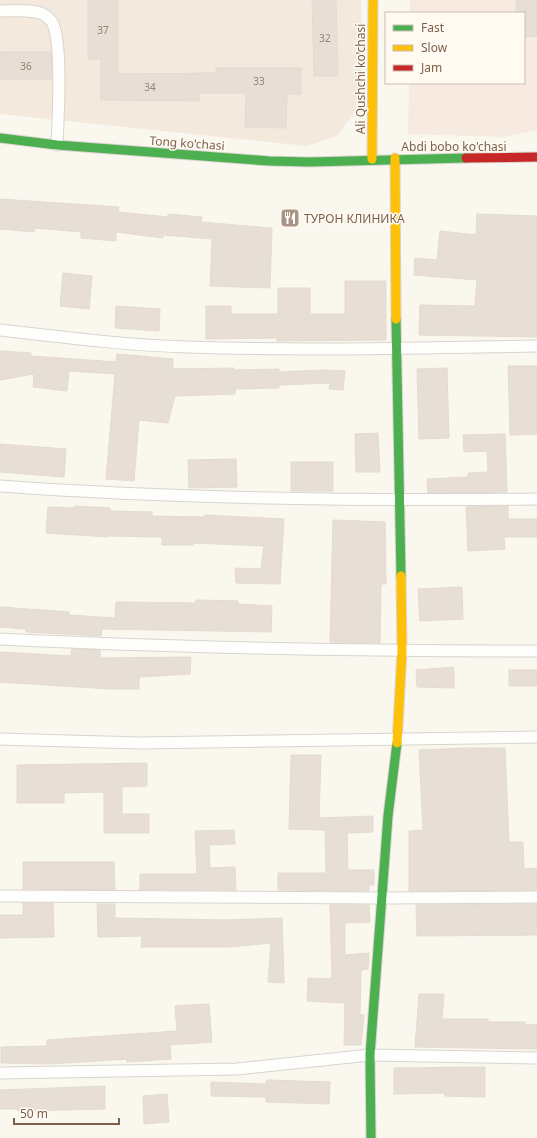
<svg xmlns="http://www.w3.org/2000/svg" width="537" height="1138" font-family="'Noto Sans',sans-serif">
<rect width="100%" height="100%" fill="#faf7ef"/>
<polygon fill="#f3eadd" points="0,0 361,0 362,102 337,136 307,146 0,114"/>
<polygon fill="#f7eae0" points="410,0 537,0 537,130 503,137 408,134 409,83 524,83 524,13 410,13"/>
<g fill="#e7dfd5" stroke="#e3dad1">
<polygon points="88,0 118,0 118,74 216,73 216,68 301,68 301,94 287,94 286,128 245,127 246,93 199,93 199,101 101,100 101,59 88,59"/>
<polygon points="312,0 336,0 338,76 314,76"/>
<polygon points="521,0 537,0 537,36 524,37 524,13 516,13 516,1"/>
<polygon points="0,52 51,52 52,79 0,79"/>
<polygon points="0,199 119,207 118,212 168,217 168,214 202,217 201,222 272,228 270,288 210,286 212,239 163,235 163,238 116,232 116,241 81,238 81,232 35,228 34,232 0,229"/>
<polygon points="477,214 537,216 537,337 419,335 420,305 475,306 477,280 414,275 415,258 437,260 440,231 476,235"/>
<polygon points="63,273 92,276 89,309 60,306"/>
<polygon points="345,281 386,281 386,340 277,341 277,338 206,339 206,306 231,306 231,314 278,314 278,288 310,288 310,314 345,314"/>
<polygon points="116,306 160,309 159,331 115,328"/>
<polygon points="0,351 31,353 31,356 116,362 117,354 173,359 173,369 234,368 234,370 279,369 279,372 323,370 345,371 343,390 329,389 330,383 279,385 279,388 235,389 235,394 175,396 168,423 139,420 134,481 106,479 115,374 69,371 67,391 33,387 34,374 0,380"/>
<polygon points="508,366 537,366 537,434 510,435"/>
<polygon points="447,368 449,438 419,439 417,369"/>
<polygon points="378,433 380,472 356,472 355,434"/>
<polygon points="505,434 507,492 428,493 427,479 468,477 468,473 488,472 487,451 464,452 463,435"/>
<polygon points="0,444 66,449 64,477 0,472"/>
<polygon points="236,459 237,487 189,488 188,460"/>
<rect x="291" y="462" width="42" height="29"/>
<polygon points="74,506 110,508 110,511 152,512 152,516 205,517 205,515 284,519 280,584 236,583 235,568 261,569 264,546 193,543 193,545 162,545 162,537 108,536 108,537 46,533 48,507 74,508"/>
<polygon points="508,506 508,519 537,519 537,537 504,537 505,549 468,551 466,507"/>
<polygon points="333,520 385,522 386,584 381,584 380,643 330,642"/>
<polygon points="462,587 463,619 420,621 418,589"/>
<polygon points="196,600 238,601 238,604 272,606 271,632 102,629 101,636 26,632 26,629 0,627 1,607 69,612 69,615 115,618 116,602 196,603"/>
<polygon points="72,649 100,650 100,658 191,657 190,674 139,677 139,689 109,689 0,682 0,652 71,656"/>
<polygon points="454,667 454,688 417,687 416,670"/>
<rect x="509" y="670" width="28" height="16"/>
<polygon points="465,748 505,748 509,842 523,842 524,869 537,868 537,890 409,891 409,831 423,830 419,750"/>
<polygon points="291,755 321,755 319,818 373,816 373,832 347,833 348,870 374,870 374,885 369,885 369,891 278,890 278,873 326,873 325,830 289,829"/>
<polygon points="147,763 147,786 122,787 122,814 149,814 149,833 104,833 104,792 64,793 64,803 17,803 17,765"/>
<polygon points="234,830 235,844 209,845 210,868 235,867 236,890 140,890 140,874 197,874 195,831"/>
<polygon points="23,862 114,862 115,890 23,889"/>
<polygon points="23,903 53,903 54,937 0,938 0,915 23,915"/>
<polygon points="97,904 115,904 115,918 226,920 282,918 284,983 268,982 271,943 229,947 141,947 142,936 98,937"/>
<polygon points="537,904 537,935 417,936 416,905"/>
<polygon points="330,905 369,905 370,922 345,923 345,955 369,953 368,969 361,970 360,1015 364,1015 361,1045 344,1045 345,1003 307,1001 308,978 332,979"/>
<polygon points="419,994 444,994 442,1019 488,1019 488,1022 525,1022 525,1025 537,1024 537,1049 415,1047"/>
<polygon points="209,1004 212,1042 170,1045 171,1059 127,1062 127,1059 49,1064 1,1063 1,1047 47,1046 47,1040 177,1031 175,1006"/>
<polygon points="485,1067 485,1097 445,1096 445,1093 394,1094 394,1068"/>
<polygon points="267,1080 330,1082 329,1104 266,1102 266,1097 211,1096 211,1082 266,1084"/>
<polygon points="105,1086 105,1109 18,1111 18,1109 0,1109 0,1090"/>
<polygon points="167,1094 169,1122 144,1124 143,1096"/>
</g>
<g fill="none" stroke-linecap="round" stroke-linejoin="round">
<defs>
<g id="street">
<path d="M0 11C13 11 31 9 43 14 45 15 51 20 52 22 63 41 58 120 57 145"/>
<path d="M0 330C62 337 124 345 187 347 303 351 420 348 537 346"/>
<path d="M0 486C179 499 358 501 537 499"/>
<path d="M0 639C179 648 358 651 537 651"/>
<polyline points="0,739 139,743 537,737"/>
<polyline points="0,896 383,898 537,897"/>
<polyline points="0,1073 237,1069 370,1055 537,1058"/>
</g>
<g id="fast">
<polyline points="0,138 57,145 269,161 310,162 466,158"/>
<polyline points="396,319 401,576"/>
<polyline points="371,1138 370,1055 388,816 397,743"/>
</g>
<g id="slow">
<polyline points="395,158 396,319"/>
<polyline points="372,159 373,0"/>
<polyline points="397,743 402,651 401,576"/>
</g>
<polyline id="jam" points="466,158 537,157"/>
</defs>
<use href="#street" stroke="#d9d4cd" stroke-width="13"/>
<use href="#fast" stroke="#dad4cd" stroke-width="11"/>
<use href="#slow" stroke="#dad4cd" stroke-width="11"/>
<use href="#jam" stroke="#dad4cd" stroke-width="11"/>
<use href="#street" stroke="#fefefd" stroke-width="11"/>
<use href="#fast" stroke="#4caf50" stroke-width="9"/>
<use href="#slow" stroke="#ffc107" stroke-width="9"/>
<use href="#jam" stroke="#c62828" stroke-width="9"/>
</g>
<defs>
<symbol id="restaurant-square" viewBox="-11 -11 22 22"><rect x="-9" y="-9" width="18" height="18" rx="4" fill="#a89484" stroke="#fffbf3"/><path d="M-5-6h1v4h1v-4h1v4h1v-4h1v5L-1.5 .5V6h-2V.5L-5-1ZM5-6V6H3V1.5H1.5Q1.5-4 5-6Z" fill="#fff"/></symbol>
</defs>
<g fill-rule="evenodd">
<use href="#restaurant-square" x="279" y="207" width="22" height="22"/>
</g>
<g text-anchor="middle" dominant-baseline="central" stroke-width="3" stroke-linejoin="round" paint-order="stroke">
<g font-size="10" fill="#988170">
<text x="103" y="30">37</text>
<text x="325" y="38">32</text>
<text x="26" y="66">36</text>
<text x="259" y="81">33</text>
<text x="150" y="87">34</text>
</g>
<g font-size="12" fill="#7c5f4b" stroke="#fffbf3">
<text transform="translate(360 79) rotate(-90)">Ali Qushchi ko'chasi</text>
<text transform="translate(187 143) rotate(4)">Tong ko'chasi</text>
<text x="454" y="146">Abdi bobo ko'chasi</text>
</g>
<g font-size="12" fill="#7c5f4b" stroke="#fffbf3" text-anchor="start">
<text x="304" y="218">ТУРОН КЛИНИКА</text>
</g>
</g>
<rect x="385" y="12" width="140" height="72" fill="#fffbf3" stroke="#cbbdb0"/>
<rect x="393" y="25" width="20" height="6" fill="#4caf50" stroke="#cbbdb0"/>
<text x="421" y="32" font-size="12" fill="#7c5f4b">Fast</text>
<rect x="393" y="45" width="20" height="6" fill="#ffc107" stroke="#cbbdb0"/>
<text x="421" y="52" font-size="12" fill="#7c5f4b">Slow</text>
<rect x="393" y="65" width="20" height="6" fill="#c62828" stroke="#cbbdb0"/>
<text x="421" y="72" font-size="12" fill="#7c5f4b">Jam</text>
<path d="M14 1118v6h105v-6" fill="none" stroke="#7c5f4b" stroke-width="2"/>
<text x="20" y="1118" font-size="12" fill="#7c5f4b" stroke="#fffbf3" stroke-width="3" paint-order="stroke">50 m</text>
</svg>
